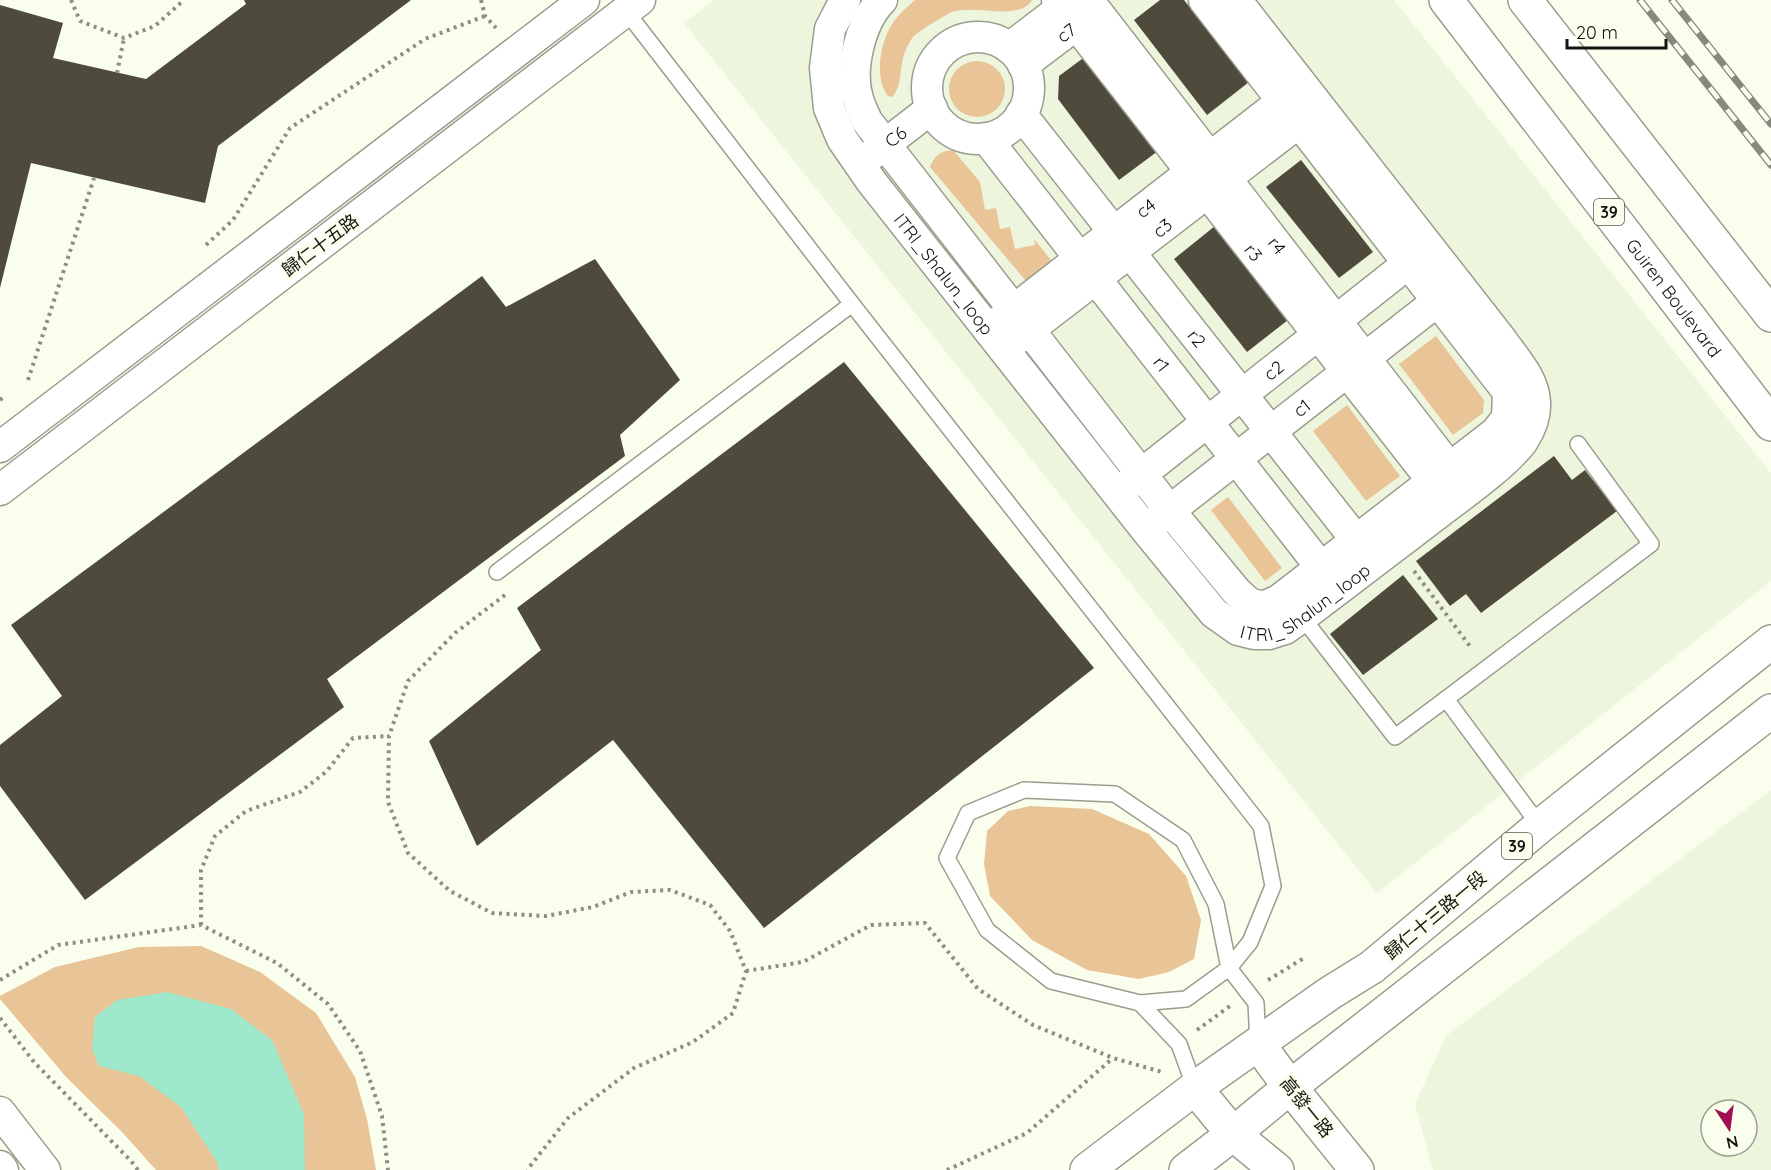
<svg xmlns="http://www.w3.org/2000/svg" width="1771" height="1170" font-family="Quicksand,'Noto Sans TC',sans-serif">
<rect width="100%" height="100%" fill="#f9feed"/>
<g fill="#eef5dd" fill-rule="evenodd">
<polygon points="714,0 1394,0 1771,473 1771,581 1377,893 684,23"/>
<path d="M1771 790V1170H1433L1415 1104 1446 1036ZM1711 1110H1747V1146H1711Z"/>
</g>
<g fill="#e8c497">
<path d="M915 0H1032C1019 22 975 4 952 12 945 15 919 31 913 37 909 42 905 51 903 58 900 70 901 89 892 97L888 96C874 78 880 43 892 24 898 15 907 7 915 0Z"/>
<circle cx="977" cy="89" r="28"/>
<path d="M953 150 980 182 985 210 996 208 1000 229 1010 227 1015 249 1035 245 1034 239 1051 260 1026 281 930 167C935 155 940 151 953 150Z"/>
<polygon points="1436,336 1484,400 1483,413 1453,435 1399,364"/>
<polygon points="1347,405 1400,476 1366,501 1313,431"/>
<polygon points="1228,497 1282,568 1265,581 1211,510"/>
<polygon points="1030,806 1092,809 1149,834 1186,876 1201,920 1194,959 1169,972 1139,979 1087,970 1032,940 990,896 984,864 987,831 1008,811"/>
<polygon points="201,946 260,972 316,1013 355,1077 367,1119 376,1170 156,1170 122,1132 66,1077 0,999 0,996 55,967 139,947"/>
</g>
<polygon fill="#9ee8cb" points="167,992 231,1009 272,1040 304,1114 305,1170 219,1170 217,1162 181,1107 139,1076 99,1066 92,1049 95,1017 117,1000"/>
<g fill="#4e4b3d">
<polygon points="244,0 411,0 218,146 205,203 31,163 0,288 0,5 63,23 53,58 146,79 246,4"/>
<polygon points="1160,0 1184,0 1249,82 1207,115 1134,20"/>
<polygon points="1086,56 1158,151 1119,180 1058,99 1059,76"/>
<polygon points="1301,160 1373,252 1339,278 1266,187"/>
<polygon points="1215,226 1288,320 1247,352 1174,259"/>
<polygon points="595,259 680,380 620,435 625,456 327,679 344,707 85,900 0,786 0,745 62,696 11,625 482,276 506,307"/>
<polygon points="844,362 1094,668 764,928 613,740 477,846 429,741 541,650 517,608"/>
<polygon points="1554,456 1572,480 1585,470 1617,511 1481,613 1466,594 1450,606 1416,561"/>
<polygon points="1403,575 1438,619 1363,675 1330,634"/>
</g>
<g fill="none" stroke-linecap="round" stroke-linejoin="round">
<defs>
<g id="lane">
<polyline points="626,11 852,304 1261,826 1273,886 1250,942 1229,968 1186,999 1140,1003 1051,981 987,930 947,858 968,813 1024,790 1115,794 1183,840 1216,904 1229,968 1256,1003 1258,1044"/>
<polyline points="497,572 852,304"/>
<polyline points="1302,617 1395,737 1446,699"/>
<polyline points="1540,826 1446,699 1651,544 1578,444"/>
<polyline points="1140,1003 1179,1044 1195,1088"/>
</g>
<g id="street">
<path id="s1" d="M845 0 830 29 825 68 829 108 842 139 871 181 1146 530 1214 613 1238 630 1254 634H1269L1285 629 1302 617C1348 582 1394 547 1440 512 1464 494 1506 464 1523 441 1530 430 1536 415 1535 402 1534 378 1514 358 1501 339L1236 0"/>
<path d="M882 0C860 22 849 70 858 99 860 106 864 114 867 121L1170 511 1236 591 1249 603 1263 607 1279 600 1496 432 1507 418 1508 392 1204 0"/>
<path id="s2" d="M1057 0 1445 497"/>
<path id="s3" d="M1088 0 1462 484"/>
<circle cx="978" cy="88" r="51"/>
<polyline points="1009,48 1072,0"/>
<path id="s4" d="M1023 65 1093 12"/>
<path id="s5" d="M1021 114 1368 555"/>
<path id="s6" d="M986 138 1333 583"/>
<path id="s7" d="M870 156 932 108"/>
<path id="s8" d="M997 323 1298 89"/>
<path id="s9" d="M1013 342 1315 110"/>
<polyline points="0,447 584,0"/>
<path id="s10" d="M1125 487 1424 251"/>
<polyline points="0,490 640,0"/>
<path id="s11" d="M1155 522 1453 289"/>
<polyline points="0,1112 45,1170"/>
<polyline points="0,1166 3,1170"/>
</g>
<g id="secondary">
<polyline points="1087,1170 1195,1088"/>
<polyline points="1186,1170 1233,1134"/>
</g>
<g id="primary">
<path id="s12" d="M1446 0 1771 424"/>
<polyline points="1525,0 1771,315"/>
<polyline points="1258,1044 1290,1087 1357,1170"/>
<polyline points="1233,1134 1290,1087 1771,711"/>
<polyline points="1277,1170 1233,1134 1195,1088 1330,993 1372,967 1540,826 1771,642"/>
</g>
</defs>
<use href="#lane" stroke="#999e8f" stroke-width="18"/>
<use href="#street" stroke="#999e8f" stroke-width="33"/>
<use href="#secondary" stroke="#999e8f" stroke-width="36"/>
<use href="#primary" stroke="#999e8f" stroke-width="36"/>
<g stroke="#8c9084" stroke-width="4" stroke-dasharray="3 4.5" stroke-linecap="butt">
<polyline points="71,0 80,21 124,38 155,26 184,0"/>
<polyline points="481,0 485,16 496,28"/>
<polyline points="117,73 124,38"/>
<polyline points="206,245 233,220 290,128 425,39 485,16"/>
<polyline points="28,380 94,178"/>
<polyline points="0,400 4,397"/>
<polyline points="1414,571 1472,649"/>
<polyline points="505,595 455,633 408,681 389,736 388,802 408,853 450,891 492,913 546,916 593,907 631,892 670,890 710,905 730,931 746,971 733,1013 693,1042 634,1068 568,1118 527,1170"/>
<polyline points="201,925 201,870 215,836 246,811 300,792 326,772 353,738 389,736"/>
<polyline points="746,971 803,962 871,925 925,923 978,989 1033,1025 1113,1058 1162,1072"/>
<polyline points="0,980 58,945 201,925 277,963 328,1004 360,1051 382,1116 388,1170"/>
<polyline points="1268,980 1304,958"/>
<polyline points="0,1018 34,1062 131,1161 138,1170"/>
<polyline points="1197,1030 1230,1006"/>
<polyline points="947,1170 1027,1133 1113,1058"/>
</g>
<use href="#lane" stroke="#fff" stroke-width="15"/>
<use href="#street" stroke="#fff" stroke-width="30"/>
<use href="#secondary" stroke="#fff" stroke-width="33"/>
<use href="#primary" stroke="#fff" stroke-width="33"/>
<defs>
<g id="rail">
<polyline points="1640,0 1771,165"/>
<polyline points="1672,0 1771,124"/>
</g>
</defs>
<use href="#rail" stroke="#86897e" stroke-width="7"/>
<use href="#rail" stroke="#f9feed" stroke-width="4.5" stroke-dasharray="14" stroke-linecap="butt"/>
</g>
<g text-anchor="middle" dominant-baseline="central" stroke-width="6" stroke-linejoin="round" paint-order="stroke">
<g fill="#f9feed" stroke="#585b52" stroke-width="1.5">
<rect x="1594" y="199" width="30" height="26" rx="4.5"/>
<rect x="1502" y="833" width="30" height="26" rx="4.5"/>
</g>
<g font-size="16" font-weight="bold" fill="#13150f">
<text x="1609" y="212">39</text>
<text x="1517" y="846">39</text>
</g>
<g font-size="18" fill="#13150f" stroke="#f9feed">
<text stroke="none"><textPath href="#s4" startOffset="54">c7</textPath></text>
<text stroke="none"><textPath href="#s7" startOffset="32">C6</textPath></text>
<text stroke="none"><textPath href="#s8" startOffset="188">c4</textPath></text>
<text stroke="none"><textPath href="#s9" startOffset="188">c3</textPath></text>
<text transform="translate(320 245) rotate(-37)">歸仁十五路</text>
<text stroke="none"><textPath href="#s3" startOffset="310">r4</textPath></text>
<text stroke="none"><textPath href="#s2" startOffset="320">r3</textPath></text>
<text stroke="none"><textPath href="#s1" startOffset="315">ITRI_Shalun_loop</textPath></text>
<text stroke="none"><textPath href="#s12" startOffset="375">Guiren Boulevard</textPath></text>
<text stroke="none"><textPath href="#s5" startOffset="285">r2</textPath></text>
<text stroke="none"><textPath href="#s6" startOffset="286">r1</textPath></text>
<text stroke="none"><textPath href="#s10" startOffset="189">c2</textPath></text>
<text stroke="none"><textPath href="#s11" startOffset="186">c1</textPath></text>
<text stroke="none"><textPath href="#s1" startOffset="855">ITRI_Shalun_loop</textPath></text>
<text transform="translate(1435 915) rotate(-40)">歸仁十三路一段</text>
<text transform="translate(1307 1107) rotate(51)">高發一路</text>
</g>
</g>
<g transform="translate(1729 1128) rotate(167)"><circle r="28" fill="#f9feed" stroke="#9da194" stroke-width="1.5"/>
<path d="M0-4.5L10 22L0 15L-10 22Z" fill="#a21053"/>
<text y="-9" font-size="16" font-weight="bold" text-anchor="middle" fill="#13150f">N</text>
</g>
<path d="M1567 39v9h99v-9" fill="none" stroke="#13150f" stroke-width="3"/>
<text x="1576" y="39" font-size="18" fill="#13150f" stroke="#f9feed" stroke-width="4.5" paint-order="stroke">20 m</text>
</svg>
